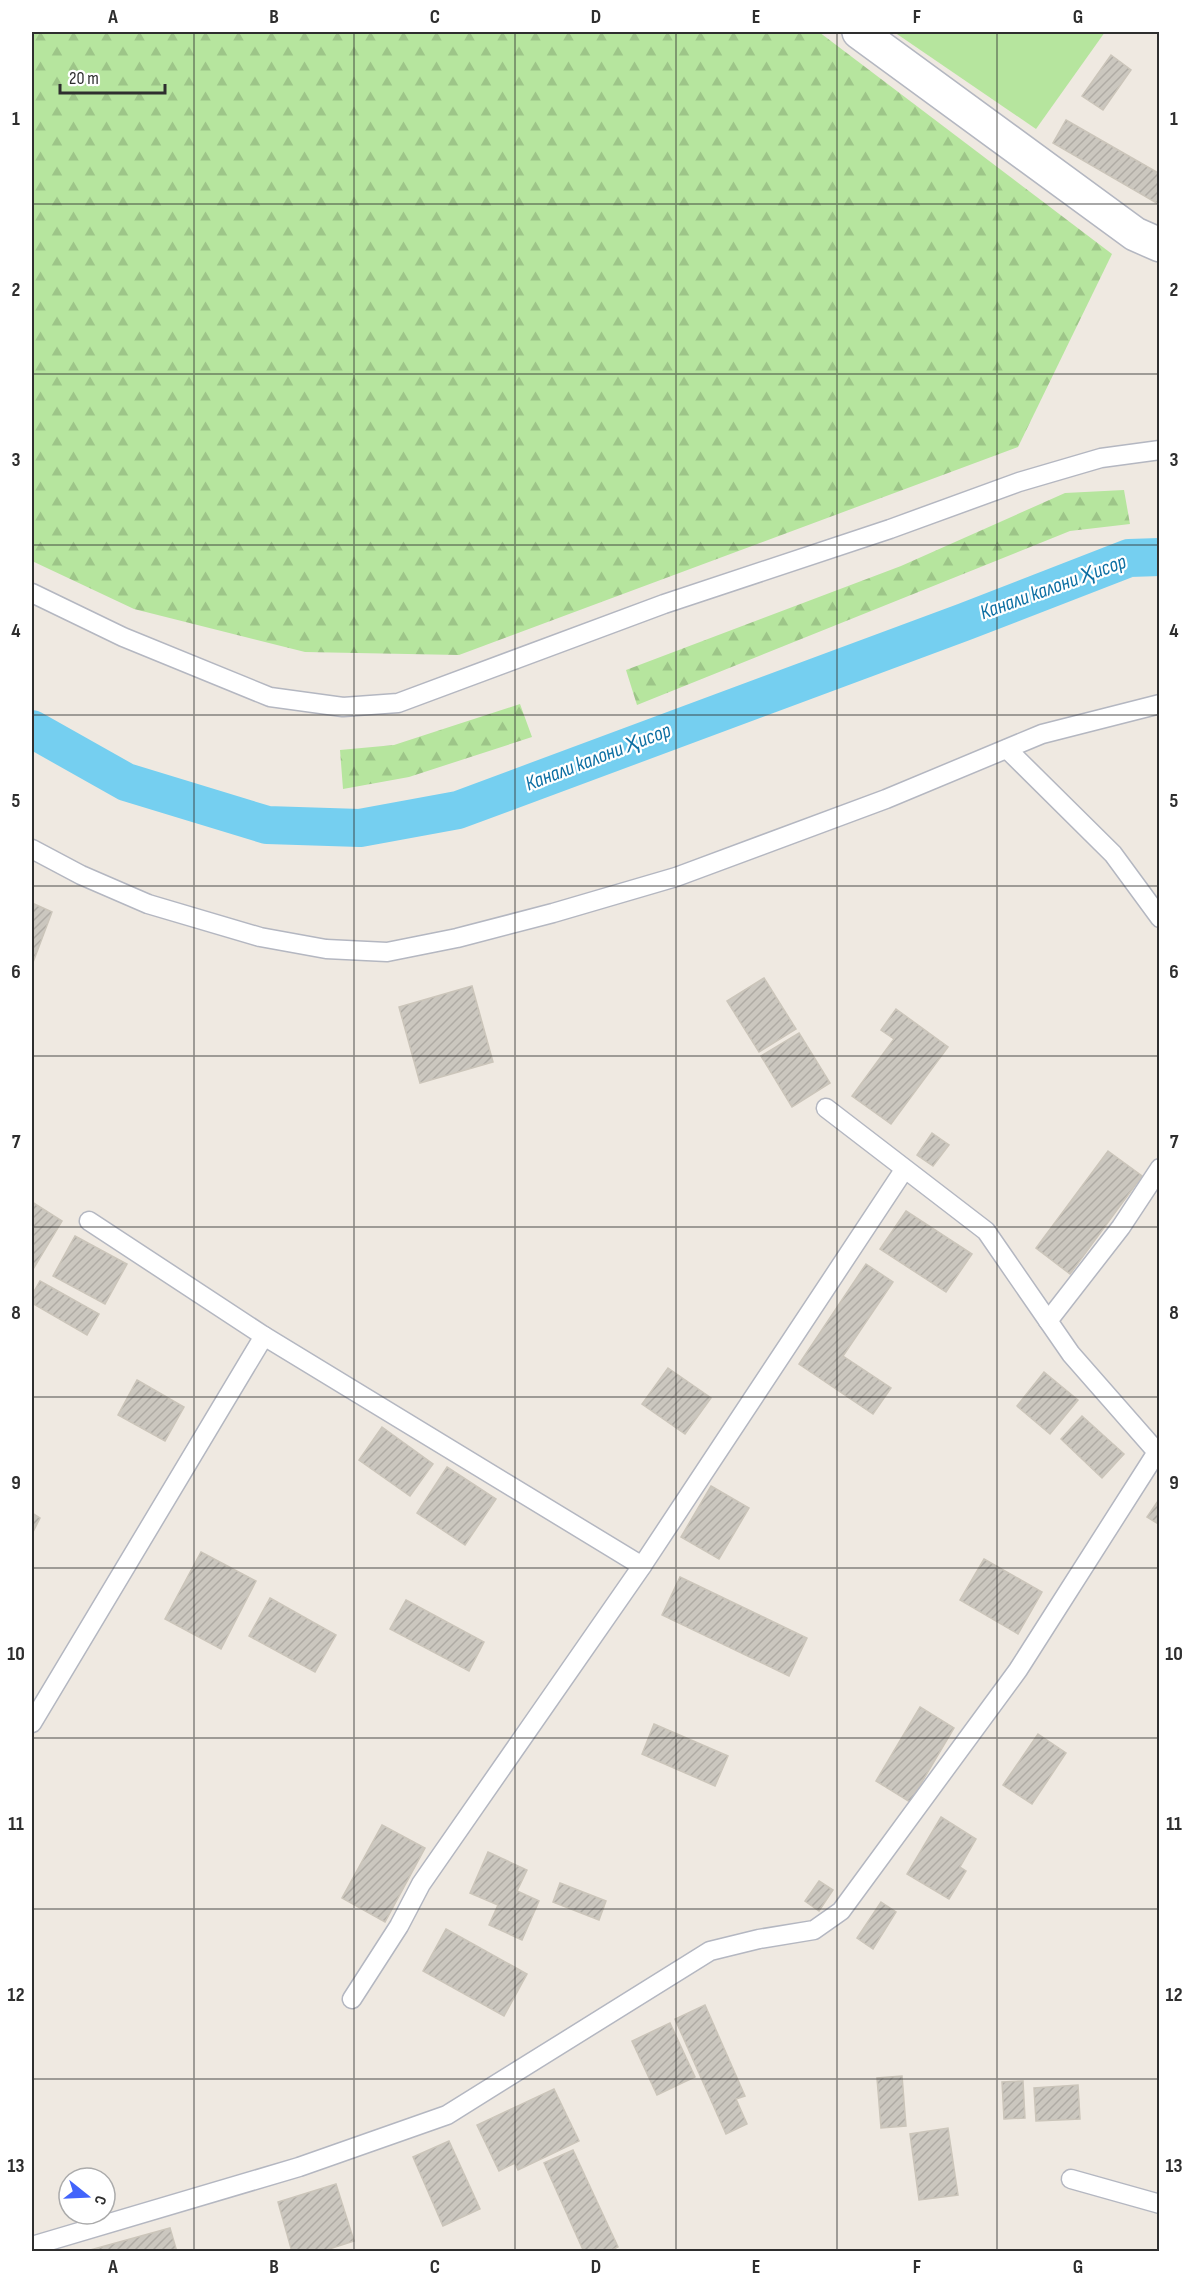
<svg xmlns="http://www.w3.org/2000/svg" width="1191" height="2283" font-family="'Sofia Sans Condensed',sans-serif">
<defs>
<pattern id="forest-firs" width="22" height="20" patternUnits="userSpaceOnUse" patternTransform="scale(1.5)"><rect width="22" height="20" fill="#b6e59e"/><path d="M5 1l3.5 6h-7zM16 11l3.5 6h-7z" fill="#9dc588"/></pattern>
<pattern id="building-hatch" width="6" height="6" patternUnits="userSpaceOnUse" patternTransform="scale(1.5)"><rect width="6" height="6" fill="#cbc7bf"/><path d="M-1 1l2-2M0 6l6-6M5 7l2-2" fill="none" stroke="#afaba4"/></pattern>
</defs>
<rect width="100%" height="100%" fill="#efe9e1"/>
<polygon fill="#b6e59e" points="894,32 1105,32 1036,129"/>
<g fill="url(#forest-firs)">
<polygon points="32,32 819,32 1112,254 1018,447 459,655 305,652 134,609 32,561"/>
<polygon points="1124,490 1130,524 1070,531 637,705 626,670 901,566 1065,493"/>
<polygon points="520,704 532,737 409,777 343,789 340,750 394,745"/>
</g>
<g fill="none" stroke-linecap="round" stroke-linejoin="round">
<polyline stroke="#75cff0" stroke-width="38" points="32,729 126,782 267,825 360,828 458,810 964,622 1129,558 1160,557"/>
</g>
<g fill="url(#building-hatch)" stroke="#cbc5ba" stroke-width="1.5">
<polygon points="1111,55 1131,70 1103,110 1082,96"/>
<polygon points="1066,120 1160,174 1160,205 1053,143"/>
<polygon points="32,903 52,912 32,965"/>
<polygon points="764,978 796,1029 759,1052 727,1001"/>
<polygon points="472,986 493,1062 420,1083 399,1007"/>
<polygon points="896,1009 948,1047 891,1124 852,1096 894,1039 881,1030"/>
<polygon points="799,1033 830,1083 792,1107 761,1056"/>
<polygon points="932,1133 949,1145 933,1166 917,1155"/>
<polygon points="1108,1151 1142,1176 1070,1274 1036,1248"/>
<polygon points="32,1202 62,1221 32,1271"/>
<polygon points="906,1211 972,1254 946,1292 880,1249"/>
<polygon points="75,1236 127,1264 105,1304 53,1276"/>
<polygon points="866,1264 893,1282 843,1356 891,1388 873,1414 799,1364"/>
<polygon points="40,1281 99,1314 87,1335 32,1303 32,1295"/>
<polygon points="668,1368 711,1398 685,1434 642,1404"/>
<polygon points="1044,1372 1078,1400 1050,1434 1017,1406"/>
<polygon points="137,1380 184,1407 165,1441 118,1415"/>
<polygon points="1082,1416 1124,1454 1102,1478 1061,1439"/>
<polygon points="382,1427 433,1464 410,1496 359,1460"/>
<polygon points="447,1467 496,1499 465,1545 417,1513"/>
<polygon points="711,1486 749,1508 719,1559 681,1537"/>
<polygon points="1160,1498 1160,1525 1147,1517"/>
<polygon points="32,1513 40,1518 32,1534"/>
<polygon points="201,1552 256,1581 221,1649 165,1619"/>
<polygon points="984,1559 1042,1592 1018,1634 960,1600"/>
<polygon points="680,1577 807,1638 789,1676 662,1615"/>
<polygon points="270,1598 336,1635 315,1672 249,1636"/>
<polygon points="406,1600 484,1642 469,1671 390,1629"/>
<polygon points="920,1707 954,1728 910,1802 876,1781"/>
<polygon points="654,1724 728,1756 715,1786 642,1754"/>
<polygon points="1038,1734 1066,1753 1032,1804 1003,1785"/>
<polygon points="941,1817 976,1839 960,1867 966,1871 949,1899 907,1874"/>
<polygon points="382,1825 425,1848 385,1922 342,1898"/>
<polygon points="488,1852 527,1870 517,1891 539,1901 522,1940 489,1925 498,1905 470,1893"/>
<polygon points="819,1881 833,1890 819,1911 805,1901"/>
<polygon points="560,1883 606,1901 599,1920 553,1902"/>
<polygon points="881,1902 896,1912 873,1949 857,1938"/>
<polygon points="446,1929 527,1974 504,2016 423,1971"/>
<polygon points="705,2005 745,2096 736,2099 747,2124 726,2134 675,2019"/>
<polygon points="670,2023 695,2077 657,2095 632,2041"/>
<polygon points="902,2076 906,2126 881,2128 877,2078"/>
<polygon points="1023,2081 1025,2118 1004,2119 1002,2082"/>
<polygon points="1078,2085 1080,2119 1036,2121 1034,2088"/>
<polygon points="554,2089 579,2141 518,2170 515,2163 499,2171 477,2125"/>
<polygon points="948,2128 958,2195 919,2200 910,2134"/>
<polygon points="449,2141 480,2209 443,2226 413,2157"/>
<polygon points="573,2150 618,2247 608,2252 584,2252 544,2163"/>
<polygon points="336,2184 354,2241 320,2252 292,2252 278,2202"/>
<polygon points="170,2228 177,2252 83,2252"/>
</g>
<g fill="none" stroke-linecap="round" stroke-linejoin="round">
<defs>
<g id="service">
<polyline points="32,593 123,637 270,697 343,707 398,703 664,604 890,529 1019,482 1101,458 1160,450"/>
<polyline points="1007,749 1113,854 1160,918"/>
<polyline points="32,849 81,875 148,904 260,937 326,949 387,952 457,938 553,913 676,877 886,799 1042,734 1160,704"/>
<polyline points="89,1221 264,1336"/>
<polyline points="1048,1321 1121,1227 1160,1168"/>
<polyline points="32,1723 264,1336 642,1566"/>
<polyline points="352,1999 399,1926 421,1884 642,1566 904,1170"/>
<polyline points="1071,2179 1160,2204"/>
<polyline points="32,2246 299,2167 447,2115 710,1951 759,1939 814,1930 841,1911 1018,1670 1157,1452 1071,1354 986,1231 826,1108"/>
</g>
<polyline id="minor" points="859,32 1135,234 1160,245"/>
</defs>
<use href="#service" stroke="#b4b7c1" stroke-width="21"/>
<use href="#minor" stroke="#b4b7c1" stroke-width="36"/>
<use href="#service" stroke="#fff" stroke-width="18"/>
<use href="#minor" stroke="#fff" stroke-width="33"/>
</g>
<path fill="none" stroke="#2e2e2e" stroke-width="1.5" stroke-opacity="0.55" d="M194 32V2252M354 32V2252M515 32V2252M676 32V2252M837 32V2252M997 32V2252M32 204H1160M32 374H1160M32 545H1160M32 715H1160M32 886H1160M32 1056H1160M32 1227H1160M32 1397H1160M32 1568H1160M32 1738H1160M32 1909H1160M32 2079H1160"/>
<g text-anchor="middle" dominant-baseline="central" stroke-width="4.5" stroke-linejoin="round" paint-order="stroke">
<g font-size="21" font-style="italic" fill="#0d6fa3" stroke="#fff">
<text transform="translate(1053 587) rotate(-20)">Канали калони Ҳисор</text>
<text transform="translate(598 757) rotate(-21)">Канали калони Ҳисор</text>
</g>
</g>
<rect width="1191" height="2283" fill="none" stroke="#ffffff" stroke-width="66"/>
<g transform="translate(87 2196) rotate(108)"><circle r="28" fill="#ffffff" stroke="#ababab" stroke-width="1.5"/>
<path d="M0-4.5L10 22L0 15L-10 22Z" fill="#4264fb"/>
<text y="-9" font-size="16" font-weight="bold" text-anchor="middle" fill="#2e2e2e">С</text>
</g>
<path d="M60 84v9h105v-9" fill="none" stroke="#2e2e2e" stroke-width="3"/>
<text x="69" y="84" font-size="18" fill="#2e2e2e" stroke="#ffffff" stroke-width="4.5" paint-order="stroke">20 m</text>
<rect x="33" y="33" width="1125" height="2217" fill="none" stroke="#2e2e2e" stroke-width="2"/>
<g font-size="20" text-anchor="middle" font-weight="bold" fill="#2e2e2e">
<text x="113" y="23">A</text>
<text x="274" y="23">B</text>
<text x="435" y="23">C</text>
<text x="596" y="23">D</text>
<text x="756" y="23">E</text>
<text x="917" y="23">F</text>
<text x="1078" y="23">G</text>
<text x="16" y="125">1</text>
<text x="1174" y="125">1</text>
<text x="16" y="296">2</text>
<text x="1174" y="296">2</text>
<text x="16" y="466">3</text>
<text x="1174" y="466">3</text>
<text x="16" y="637">4</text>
<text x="1174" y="637">4</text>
<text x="16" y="807">5</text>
<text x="1174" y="807">5</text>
<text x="16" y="978">6</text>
<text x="1174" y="978">6</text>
<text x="16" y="1148">7</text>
<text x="1174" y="1148">7</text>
<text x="16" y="1319">8</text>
<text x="1174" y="1319">8</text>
<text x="16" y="1489">9</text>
<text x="1174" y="1489">9</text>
<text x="16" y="1660">10</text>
<text x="1174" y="1660">10</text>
<text x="16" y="1830">11</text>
<text x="1174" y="1830">11</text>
<text x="16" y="2001">12</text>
<text x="1174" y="2001">12</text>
<text x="16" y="2172">13</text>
<text x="1174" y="2172">13</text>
<text x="113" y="2273">A</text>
<text x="274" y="2273">B</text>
<text x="435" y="2273">C</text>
<text x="596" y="2273">D</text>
<text x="756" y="2273">E</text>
<text x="917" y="2273">F</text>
<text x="1078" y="2273">G</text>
</g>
</svg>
